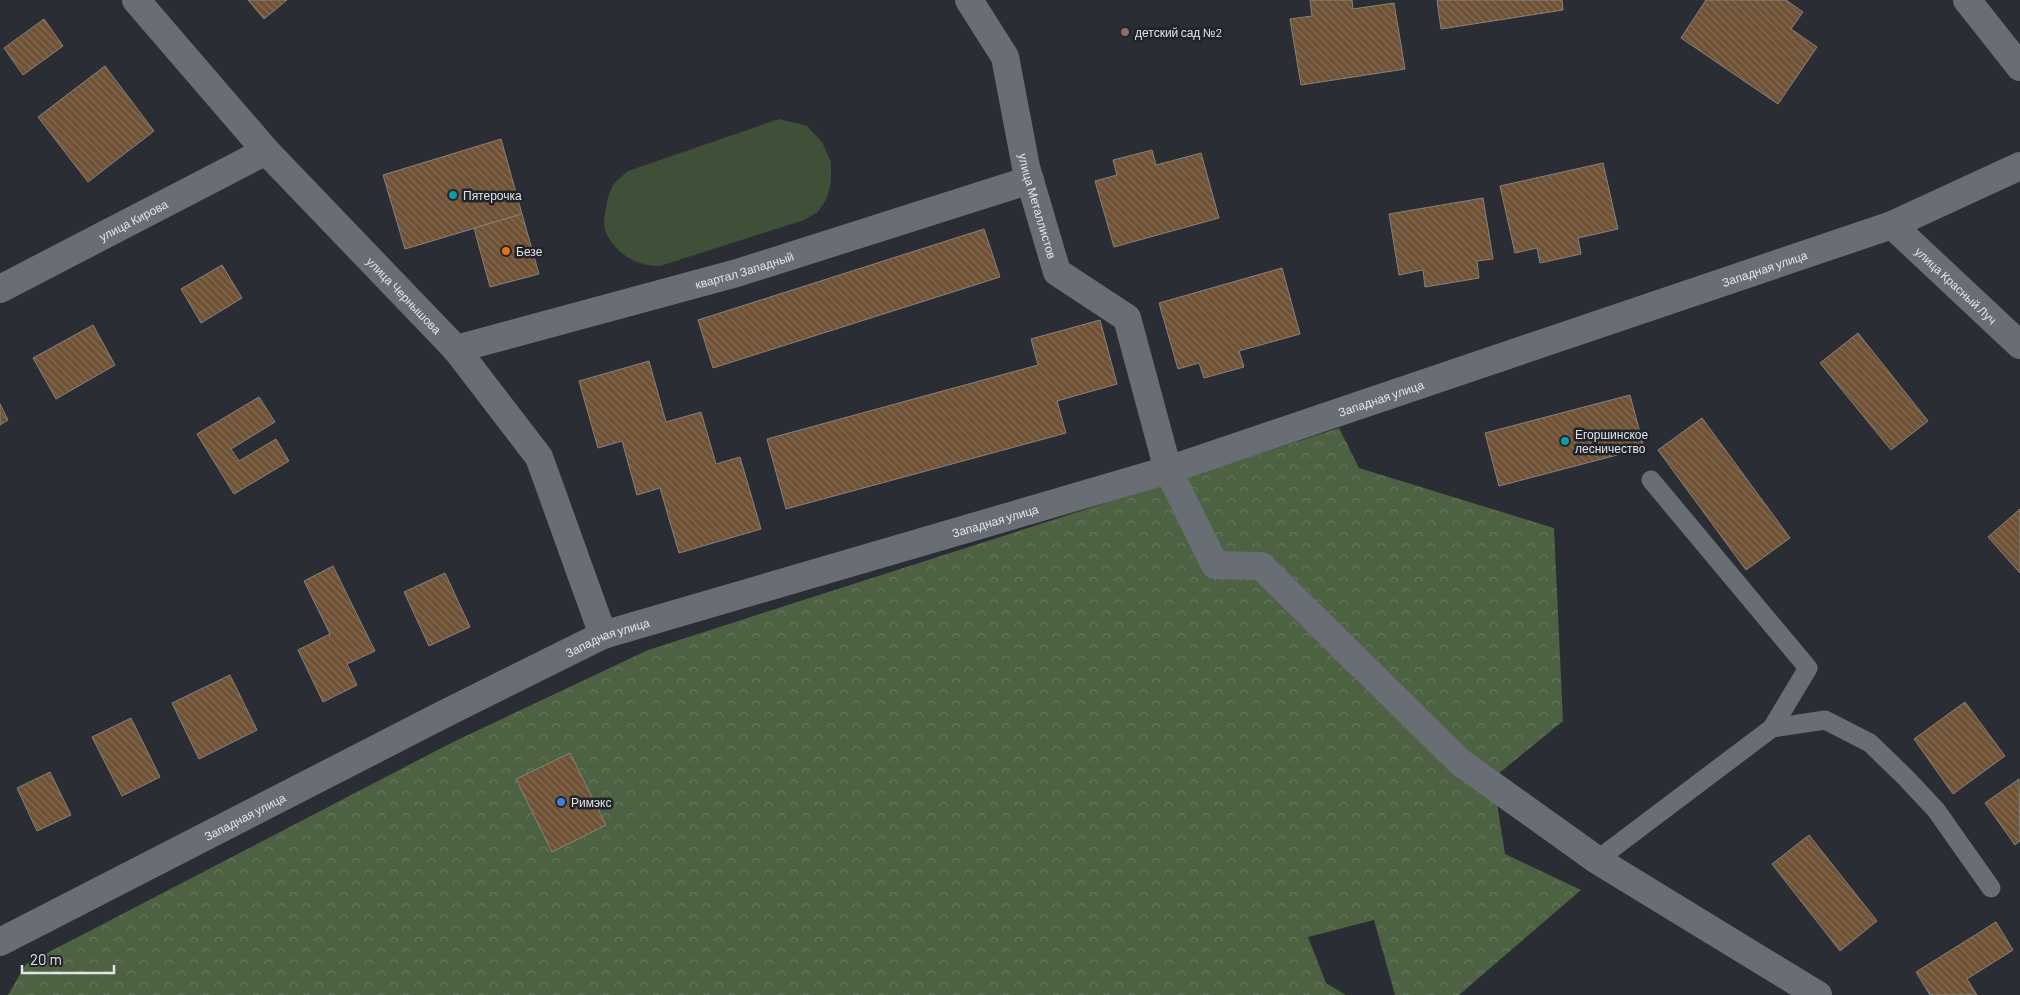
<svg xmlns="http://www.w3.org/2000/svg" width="2020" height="995" font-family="Barlow,sans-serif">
<defs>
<pattern id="forest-crowns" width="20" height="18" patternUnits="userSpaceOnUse" patternTransform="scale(1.25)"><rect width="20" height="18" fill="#4c6242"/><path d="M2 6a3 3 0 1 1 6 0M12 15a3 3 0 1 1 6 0" fill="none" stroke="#66785d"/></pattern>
<pattern id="building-back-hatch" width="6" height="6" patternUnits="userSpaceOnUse" patternTransform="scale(1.25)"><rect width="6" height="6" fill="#6f5236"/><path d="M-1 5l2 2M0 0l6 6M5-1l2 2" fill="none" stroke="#836b53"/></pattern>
</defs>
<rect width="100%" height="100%" fill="#2a2d33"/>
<path fill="#405038" d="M779 119 807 126 822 142 831 162V182L827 198 818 212 804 220 660 266C637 267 613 252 605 230 602 221 608 193 613 185 617 180 623 175 628 171Z"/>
<polygon fill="url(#forest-crowns)" points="1339,428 1359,468 1554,528 1563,721 1493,778 1505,854 1581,890 1459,995 1395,995 1374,920 1308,937 1326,983 1346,995 8,995 26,964 451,743 648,650"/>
<g fill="url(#building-back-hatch)" stroke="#88827c">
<polygon points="248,0 287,0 264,19"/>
<polygon points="1310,0 1352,0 1353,9 1394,3 1405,69 1301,85 1290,19 1312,16"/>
<polygon points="1437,0 1562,0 1563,10 1441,29"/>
<polygon points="1706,0 1786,0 1803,12 1791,29 1817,47 1778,104 1681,38"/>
<polygon points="44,19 63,46 23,75 4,48"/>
<polygon points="105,66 154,131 88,182 38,117"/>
<polygon points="501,139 522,214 405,249 383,175"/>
<polygon points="1152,150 1156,165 1201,153 1219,218 1114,247 1095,181 1117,175 1113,160"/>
<polygon points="1603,163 1618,229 1578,238 1581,254 1540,263 1537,248 1515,253 1500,186"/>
<polygon points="1483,198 1493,259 1477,261 1479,278 1425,287 1423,270 1399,275 1389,214"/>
<polygon points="522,214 539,274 490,287 474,228"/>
<polygon points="984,229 1000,277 713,368 698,320"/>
<polygon points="222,265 242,298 201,323 181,289"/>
<polygon points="1282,268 1300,334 1239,351 1244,367 1204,378 1199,363 1178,369 1159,303"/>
<polygon points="1100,320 1117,384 1057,401 1066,433 786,509 767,439 1038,365 1031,339"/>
<polygon points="93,325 115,365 56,399 33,358"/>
<polygon points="1858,333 1928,421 1891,450 1820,363"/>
<polygon points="649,361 666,422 701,412 716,464 740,457 761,529 679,553 660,488 637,495 622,441 598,448 579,381"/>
<polygon points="1630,395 1644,448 1499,486 1485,433"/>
<polygon points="259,397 275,422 231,449 239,461 276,439 289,461 234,494 197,434"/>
<polygon points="0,404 8,420 0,425"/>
<polygon points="1702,418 1790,538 1746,570 1658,450"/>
<polygon points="2020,509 2020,573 1988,537"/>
<polygon points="333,566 375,651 347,664 357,685 323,702 298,650 330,634 304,581"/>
<polygon points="445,573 470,627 429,646 404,592"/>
<polygon points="230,675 257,730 199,759 172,703"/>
<polygon points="1965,702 2005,756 1953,794 1914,739"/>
<polygon points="131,718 160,777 122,796 92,737"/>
<polygon points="570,753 606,825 552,852 516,779"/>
<polygon points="50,772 71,815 37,831 17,788"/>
<polygon points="2019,779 2020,841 2015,845 1985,803"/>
<polygon points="1809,835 1877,921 1840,951 1772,864"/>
<polygon points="1996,922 2013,950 1967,979 1977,995 1930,995 1916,972"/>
</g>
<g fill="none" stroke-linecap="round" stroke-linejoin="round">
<g stroke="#696d74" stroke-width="19">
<polyline points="1651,480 1808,668 1772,728"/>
<polyline points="1597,860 1772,728 1825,720 1870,743 1906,778 1936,810 1991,888"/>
</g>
<g stroke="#696d74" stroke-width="28">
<path id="s1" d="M969 0 1005 57 1026 167 1057 272 1127 318 1168 470 1215 565 1261 566 1460 762 1597 860 1818 995"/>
<polyline points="1967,0 2020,67"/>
<path id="s2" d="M1892 225 2020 345"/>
<path id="s3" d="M0 289 266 151"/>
<path id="s4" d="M456 349 737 273 1030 180"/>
</g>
<g stroke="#696d74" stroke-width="28">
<path id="s5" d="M136 0 266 151 456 349 539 457 603 635"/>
<path id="s6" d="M0 942 446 713 603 635 1168 470 1892 225 2020 166"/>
</g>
</g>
<circle fill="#8d6e63" stroke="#202329" stroke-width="2" cx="1125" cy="32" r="5"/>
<g fill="#0f9aa8" stroke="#202329" stroke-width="2">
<circle cx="453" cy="195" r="5"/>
<circle cx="1565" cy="441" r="5"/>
</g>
<circle fill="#e8710a" stroke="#202329" stroke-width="2" cx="506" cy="251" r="5"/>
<circle fill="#3f7fe0" stroke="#202329" stroke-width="2" cx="561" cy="802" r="5"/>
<g text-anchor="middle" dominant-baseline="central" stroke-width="5" stroke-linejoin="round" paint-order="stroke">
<g font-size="12" fill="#e2e5e8" stroke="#202329" text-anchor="start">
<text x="1135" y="32">детский сад №2</text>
<text x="463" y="195">Пятерочка</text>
<text x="516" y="251">Безе</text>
<text x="1575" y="434">Егоршинское<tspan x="1575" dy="14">лесничество</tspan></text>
<text x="571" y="802">Римэкс</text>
</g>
<g font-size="12" fill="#e2e5e8" stroke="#202329">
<text stroke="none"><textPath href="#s1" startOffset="220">улица Металлистов</textPath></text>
<text stroke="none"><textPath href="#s3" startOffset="150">улица Кирова</textPath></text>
<text stroke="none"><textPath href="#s6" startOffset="1895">Западная улица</textPath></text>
<text stroke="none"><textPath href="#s4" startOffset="299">квартал Западный</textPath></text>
<text stroke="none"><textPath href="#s2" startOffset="88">улица Красный Луч</textPath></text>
<text stroke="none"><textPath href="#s5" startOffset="399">улица Чернышова</textPath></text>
<text stroke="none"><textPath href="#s6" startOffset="1490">Западная улица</textPath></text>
<text stroke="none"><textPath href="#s6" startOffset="1085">Западная улица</textPath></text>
<text stroke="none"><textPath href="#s6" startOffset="680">Западная улица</textPath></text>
<text stroke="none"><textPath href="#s6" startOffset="275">Западная улица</textPath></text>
</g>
</g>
<path d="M22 965v8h92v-8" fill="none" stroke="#e2e5e8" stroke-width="2.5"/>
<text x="30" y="965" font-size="15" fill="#e2e5e8" stroke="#202329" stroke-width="4" paint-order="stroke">20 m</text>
</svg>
